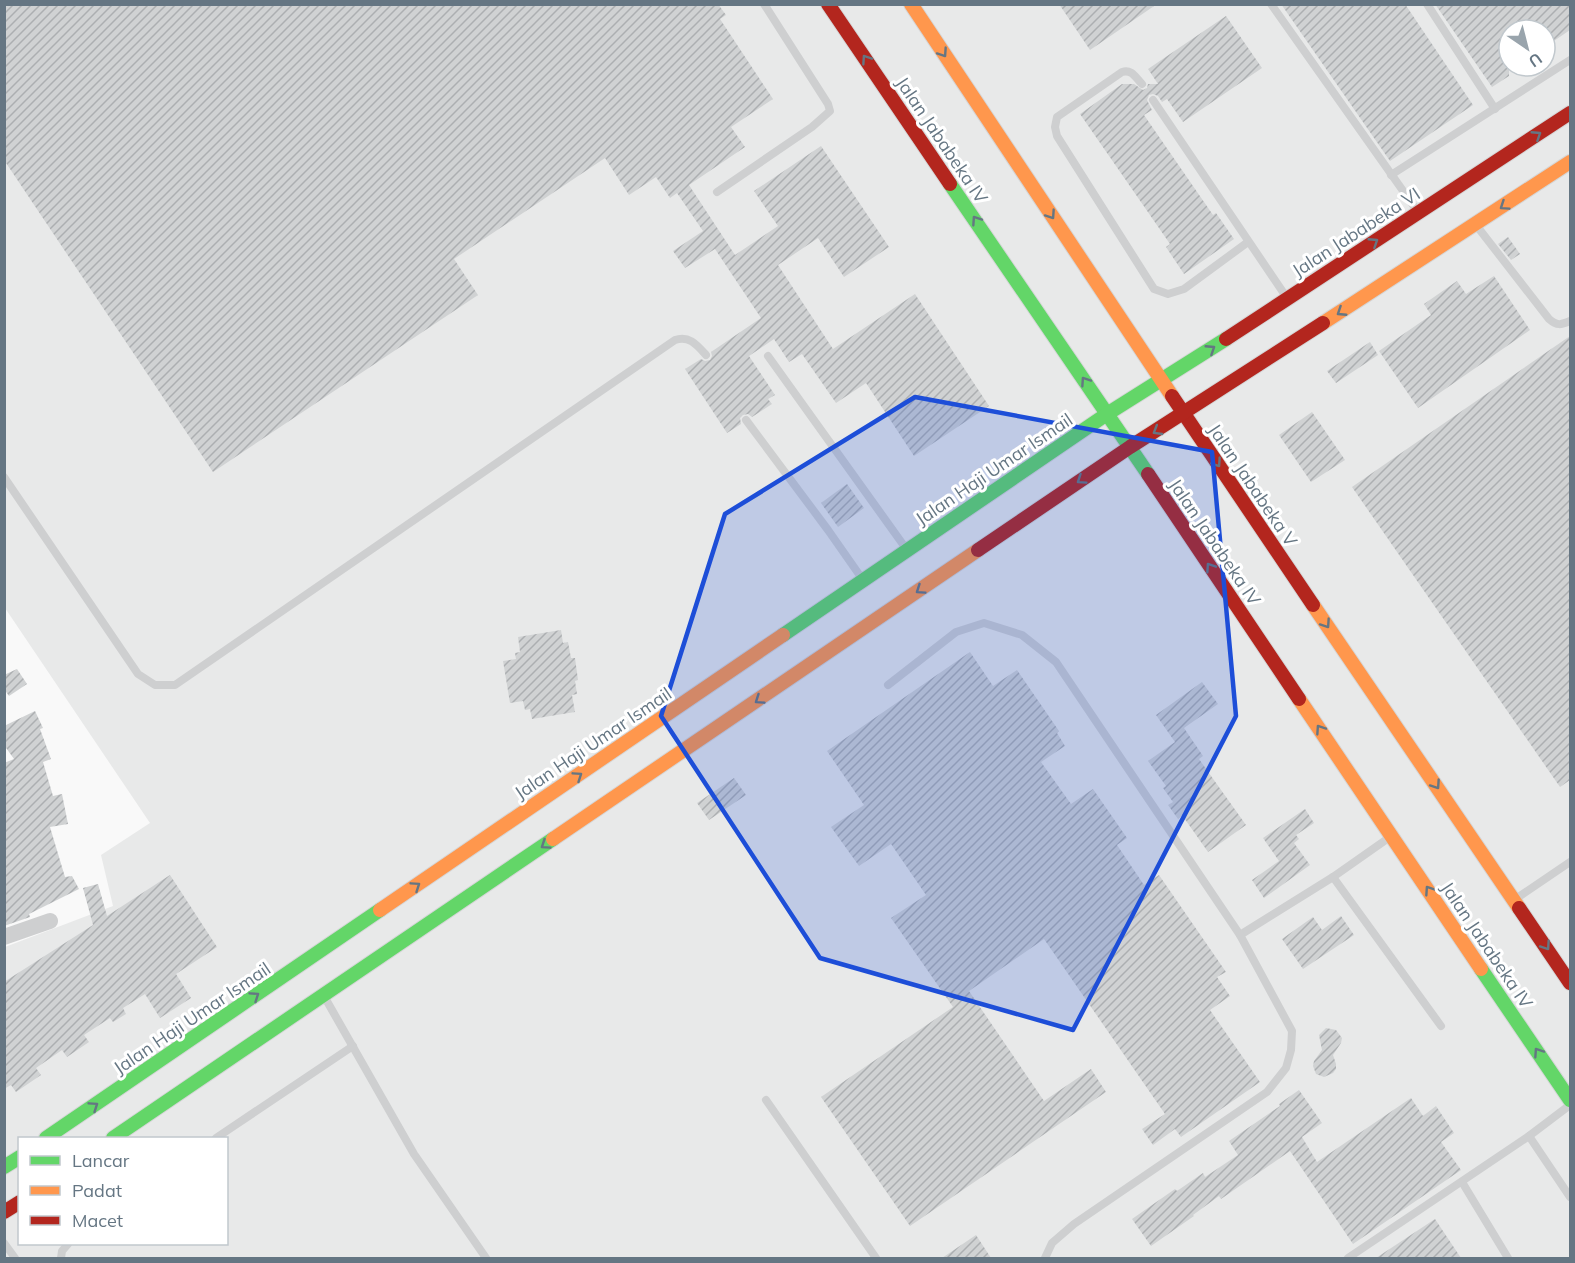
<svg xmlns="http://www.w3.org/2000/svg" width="1575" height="1263" font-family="Mulish,sans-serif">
<defs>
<pattern id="building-hatch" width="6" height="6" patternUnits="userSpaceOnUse" patternTransform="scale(1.5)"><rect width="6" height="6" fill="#d0d2d3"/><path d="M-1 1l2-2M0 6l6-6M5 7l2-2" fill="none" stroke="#acafb1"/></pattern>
</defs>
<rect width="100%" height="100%" fill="#f9f9f9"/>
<path fill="#e8e9e9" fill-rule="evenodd" d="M5 5H1570V1258H5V947L113 906 101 855 150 823 5 608ZM1509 30H1545V66H1509ZM20 1138H226V1244H20Z"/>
<g fill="url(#building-hatch)">
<polygon points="4,4 718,4 726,15 720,19 773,99 731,127 745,147 689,185 735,255 778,226 754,191 821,146 889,247 844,277 818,238 778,265 833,349 915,294 989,406 914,456 866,383 836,403 802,354 789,362 774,339 749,356 775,395 768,399 772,404 752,417 748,414 743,415 740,418 741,424 727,433 685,369 701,359 705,361 710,360 712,356 711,352 761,318 715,249 685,268 673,251 703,231 677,193 670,198 656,177 629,195 605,158 454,259 478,295 213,472 4,160"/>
<polygon points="1059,4 1157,4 1090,50"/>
<polygon points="1281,4 1405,4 1473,105 1390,161"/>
<polygon points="1435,4 1570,4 1570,30 1545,47 1545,30 1509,30 1509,76 1492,87"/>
<polygon points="1226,16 1262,68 1183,122 1167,99 1162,102 1158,96 1153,94 1149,95 1147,100 1152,110 1144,115 1213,215 1216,213 1234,239 1184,274 1166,247 1170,244 1080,114 1122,84 1134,84 1143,90 1147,88 1148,84 1158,84 1148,69"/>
<polygon points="1508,237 1520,254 1511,260 1498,244"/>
<polygon points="1494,276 1530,330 1418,408 1379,351 1431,315 1424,304 1457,281 1466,294"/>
<polygon points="1570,336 1570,780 1560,787 1352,487"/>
<polygon points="1370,342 1378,355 1336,383 1327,371"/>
<polygon points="1312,412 1345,460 1311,482 1279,435"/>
<polygon points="847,484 864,508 838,527 821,503"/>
<polygon points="561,630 563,643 568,642 571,658 575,658 578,680 575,681 577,694 572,695 575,712 532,719 530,709 525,710 523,701 510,703 503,661 516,659 515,653 520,652 518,637"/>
<polygon points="970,652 993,686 1017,670 1059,731 1057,733 1065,746 1041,762 1071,804 1093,789 1127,838 1117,845 1144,885 1159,875 1226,972 1217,977 1230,996 1210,1010 1260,1082 1181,1137 1175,1129 1153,1145 1142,1129 1165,1114 1044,939 969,991 1044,1101 1091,1069 1106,1092 910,1226 821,1097 953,1007 891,918 926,895 891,844 859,866 831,827 864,805 827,751"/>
<polygon points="17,669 27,684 9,696 4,689 4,675"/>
<polygon points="1202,682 1218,704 1184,728 1203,756 1199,759 1246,825 1208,852 1182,815 1178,819 1168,805 1173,802 1163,788 1166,786 1148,761 1175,742 1156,715"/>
<polygon points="35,711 43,728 40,729 51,759 43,762 53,796 62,794 68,824 50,827 65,877 72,876 79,889 29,914 30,917 4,926 4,763 14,759 4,745 4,726"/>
<polygon points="734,778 746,795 709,820 697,803"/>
<polygon points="1305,809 1314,823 1296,835 1299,839 1294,843 1310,865 1264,898 1252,880 1279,861 1263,838"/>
<polygon points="170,875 217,947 176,974 191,998 160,1018 145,994 123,1008 126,1014 113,1022 110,1018 84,1035 89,1042 67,1057 62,1050 36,1068 41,1075 16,1092 11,1085 4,1089 4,982 93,925 83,888 98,884 107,916"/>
<polygon points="1341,916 1354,935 1303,969 1282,939 1313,917 1322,930"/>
<polygon points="1326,1028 1336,1030 1342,1038 1341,1043 1333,1055 1336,1064 1336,1069 1333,1073 1324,1077 1316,1074 1313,1066 1314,1061 1322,1050 1319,1035"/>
<polygon points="1299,1090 1322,1123 1302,1137 1317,1162 1411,1098 1423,1116 1436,1106 1454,1133 1441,1142 1461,1170 1353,1244 1290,1151 1221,1199 1219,1196 1193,1215 1194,1216 1151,1246 1132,1219 1175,1189 1177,1191 1203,1173 1205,1177 1238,1155 1229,1141 1280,1106 1279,1104"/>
<polygon points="1435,1219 1461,1258 1376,1258"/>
<polygon points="976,1235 991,1258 942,1258"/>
</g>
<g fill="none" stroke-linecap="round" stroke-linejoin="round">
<defs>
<g id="fast">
<polyline points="950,184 1148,474"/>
<polyline points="783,635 1107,414 1226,339"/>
<polyline points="1481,969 1570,1100"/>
<polyline points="46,1138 380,910"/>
<polyline points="113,1138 553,839"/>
<polyline points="4,1167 20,1157"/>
</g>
<g id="slow">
<polyline points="911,4 1172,396"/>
<polyline points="1323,323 1570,162"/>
<polyline points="1313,605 1519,908"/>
<polyline points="1299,699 1481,969"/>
<polyline points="553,839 978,550"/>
<polyline points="380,910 783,635"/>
</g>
<g id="jam">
<polyline points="828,4 950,184"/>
<polyline points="1226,339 1570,113"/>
<polyline points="1172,396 1313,605"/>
<polyline points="1148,474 1299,699"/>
<polyline points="978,550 1130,447 1323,323"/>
<polyline points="1519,908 1570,983"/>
<polyline points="4,1212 20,1202"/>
</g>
</defs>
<use href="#fast" stroke="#d5d6d7" stroke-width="16"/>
<use href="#slow" stroke="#d5d6d7" stroke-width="16"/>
<use href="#jam" stroke="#d5d6d7" stroke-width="16"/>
<g stroke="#cecfd0" stroke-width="8">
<polyline points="1271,4 1418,212"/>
<polyline points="1427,4 1495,109"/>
<path d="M1142 84C1135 77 1132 69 1122 72L1057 117 1055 127 1057 136 1154 289 1168 294 1184 289 1248 242"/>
<polyline points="1153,100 1287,298"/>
<polyline points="1391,175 1570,60"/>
<polyline points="717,192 812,127 830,111 828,104 764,4"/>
<path d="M1476 225 1549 319C1557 326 1561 325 1570 321"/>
<polyline points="768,356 907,550"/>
<polyline points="746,420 828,530 863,580"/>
<path d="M4 477 138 674 155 685H175L675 340C689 335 697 345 706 355"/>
<polyline points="888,685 956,632 984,623 1022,635 1056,662 1240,935 1333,877 1390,837"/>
<polyline points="1333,877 1441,1026"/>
<polyline points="1514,900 1570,862"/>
<polyline points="324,996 414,1154 486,1258"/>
<polyline points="766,1100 876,1258"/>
<polyline points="1529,1136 1570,1197"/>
<polyline points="216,1138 353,1046"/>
<polyline points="1462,1182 1508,1258"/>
<polyline points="4,1243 15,1258"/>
<polyline points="61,1258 62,1251 68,1244"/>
<polyline points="1045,1258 1052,1243 1074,1224 1267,1092 1286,1068 1291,1050 1292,1031 1240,935"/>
<polyline points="1348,1258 1529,1136 1570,1105"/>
</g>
<polyline stroke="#cecfd0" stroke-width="16" points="4,937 50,921"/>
<use href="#fast" stroke="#63d668" stroke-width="14"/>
<use href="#slow" stroke="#ff974d" stroke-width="14"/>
<use href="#jam" stroke="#b3261e" stroke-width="14"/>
</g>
<defs><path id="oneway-chevron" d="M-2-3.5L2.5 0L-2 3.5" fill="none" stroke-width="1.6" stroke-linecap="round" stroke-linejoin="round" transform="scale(1.5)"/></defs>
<g stroke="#657683">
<use href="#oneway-chevron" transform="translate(943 53) rotate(56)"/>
<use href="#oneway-chevron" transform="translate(866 59) rotate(-124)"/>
<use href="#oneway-chevron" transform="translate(1537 135) rotate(-33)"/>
<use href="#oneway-chevron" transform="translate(1504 206) rotate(146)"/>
<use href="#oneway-chevron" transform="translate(1051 215) rotate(56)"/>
<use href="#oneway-chevron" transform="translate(976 220) rotate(-124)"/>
<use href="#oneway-chevron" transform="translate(1374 242) rotate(-33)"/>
<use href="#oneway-chevron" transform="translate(1341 312) rotate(147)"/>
<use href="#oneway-chevron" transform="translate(1211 349) rotate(-33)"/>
<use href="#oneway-chevron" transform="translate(1085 381) rotate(-124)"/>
<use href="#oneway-chevron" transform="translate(1157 431) rotate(149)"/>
<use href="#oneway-chevron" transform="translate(1217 463) rotate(56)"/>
<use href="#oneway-chevron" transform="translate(1081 480) rotate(146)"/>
<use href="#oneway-chevron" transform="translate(1210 567) rotate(-124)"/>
<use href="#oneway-chevron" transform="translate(920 590) rotate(146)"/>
<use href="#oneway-chevron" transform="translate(1326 624) rotate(56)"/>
<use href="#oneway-chevron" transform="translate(759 700) rotate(146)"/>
<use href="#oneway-chevron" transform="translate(1320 729) rotate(-124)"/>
<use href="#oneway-chevron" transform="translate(578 776) rotate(-34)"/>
<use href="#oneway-chevron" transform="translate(1436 785) rotate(56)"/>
<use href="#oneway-chevron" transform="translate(545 845) rotate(146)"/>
<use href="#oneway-chevron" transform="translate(416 886) rotate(-34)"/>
<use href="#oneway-chevron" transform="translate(1429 890) rotate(-124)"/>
<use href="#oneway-chevron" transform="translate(1546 946) rotate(56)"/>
<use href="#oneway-chevron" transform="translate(255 996) rotate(-34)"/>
<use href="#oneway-chevron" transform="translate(1538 1052) rotate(-124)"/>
<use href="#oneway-chevron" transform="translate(94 1106) rotate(-34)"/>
</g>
<path fill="#1d4ed8" fill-opacity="0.2" stroke="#1d4ed8" stroke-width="4.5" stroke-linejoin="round" d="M915 397 1212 452 1236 716 1073 1030 820 958 661 716 725 514Z"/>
<g text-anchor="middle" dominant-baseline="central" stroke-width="6" stroke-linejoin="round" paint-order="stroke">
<g font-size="18" fill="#657683" stroke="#fff">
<text transform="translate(942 140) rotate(56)">Jalan Jababeka IV</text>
<text transform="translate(1356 232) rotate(-33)">Jalan Jababeka VI</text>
<text transform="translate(994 469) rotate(-34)">Jalan Haji Umar Ismail</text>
<text transform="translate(1253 485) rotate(56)">Jalan Jababeka V</text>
<text transform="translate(1215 542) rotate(56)">Jalan Jababeka IV</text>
<text transform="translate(593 743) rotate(-34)">Jalan Haji Umar Ismail</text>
<text transform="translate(1487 945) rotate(56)">Jalan Jababeka IV</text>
<text transform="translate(192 1018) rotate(-34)">Jalan Haji Umar Ismail</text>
</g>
</g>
<rect width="1575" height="1263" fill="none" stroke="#657683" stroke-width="12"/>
<rect x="18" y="1137" width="210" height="108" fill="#ffffff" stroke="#c1c8cd" stroke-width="1.5"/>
<rect x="30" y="1156" width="30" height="9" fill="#63d668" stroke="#c1c8cd" stroke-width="1.5"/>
<text x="72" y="1167" font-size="18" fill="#657683">Lancar</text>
<rect x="30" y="1186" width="30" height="9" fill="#ff974d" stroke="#c1c8cd" stroke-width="1.5"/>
<text x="72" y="1197" font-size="18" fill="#657683">Padat</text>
<rect x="30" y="1216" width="30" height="9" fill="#b3261e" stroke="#c1c8cd" stroke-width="1.5"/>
<text x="72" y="1227" font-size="18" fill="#657683">Macet</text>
<g transform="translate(1527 48) rotate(145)"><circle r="28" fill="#ffffff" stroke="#c1c8cd" stroke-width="1.5"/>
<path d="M0-4.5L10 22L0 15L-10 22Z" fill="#99a4ac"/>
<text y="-9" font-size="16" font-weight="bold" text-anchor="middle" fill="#657683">U</text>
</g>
</svg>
